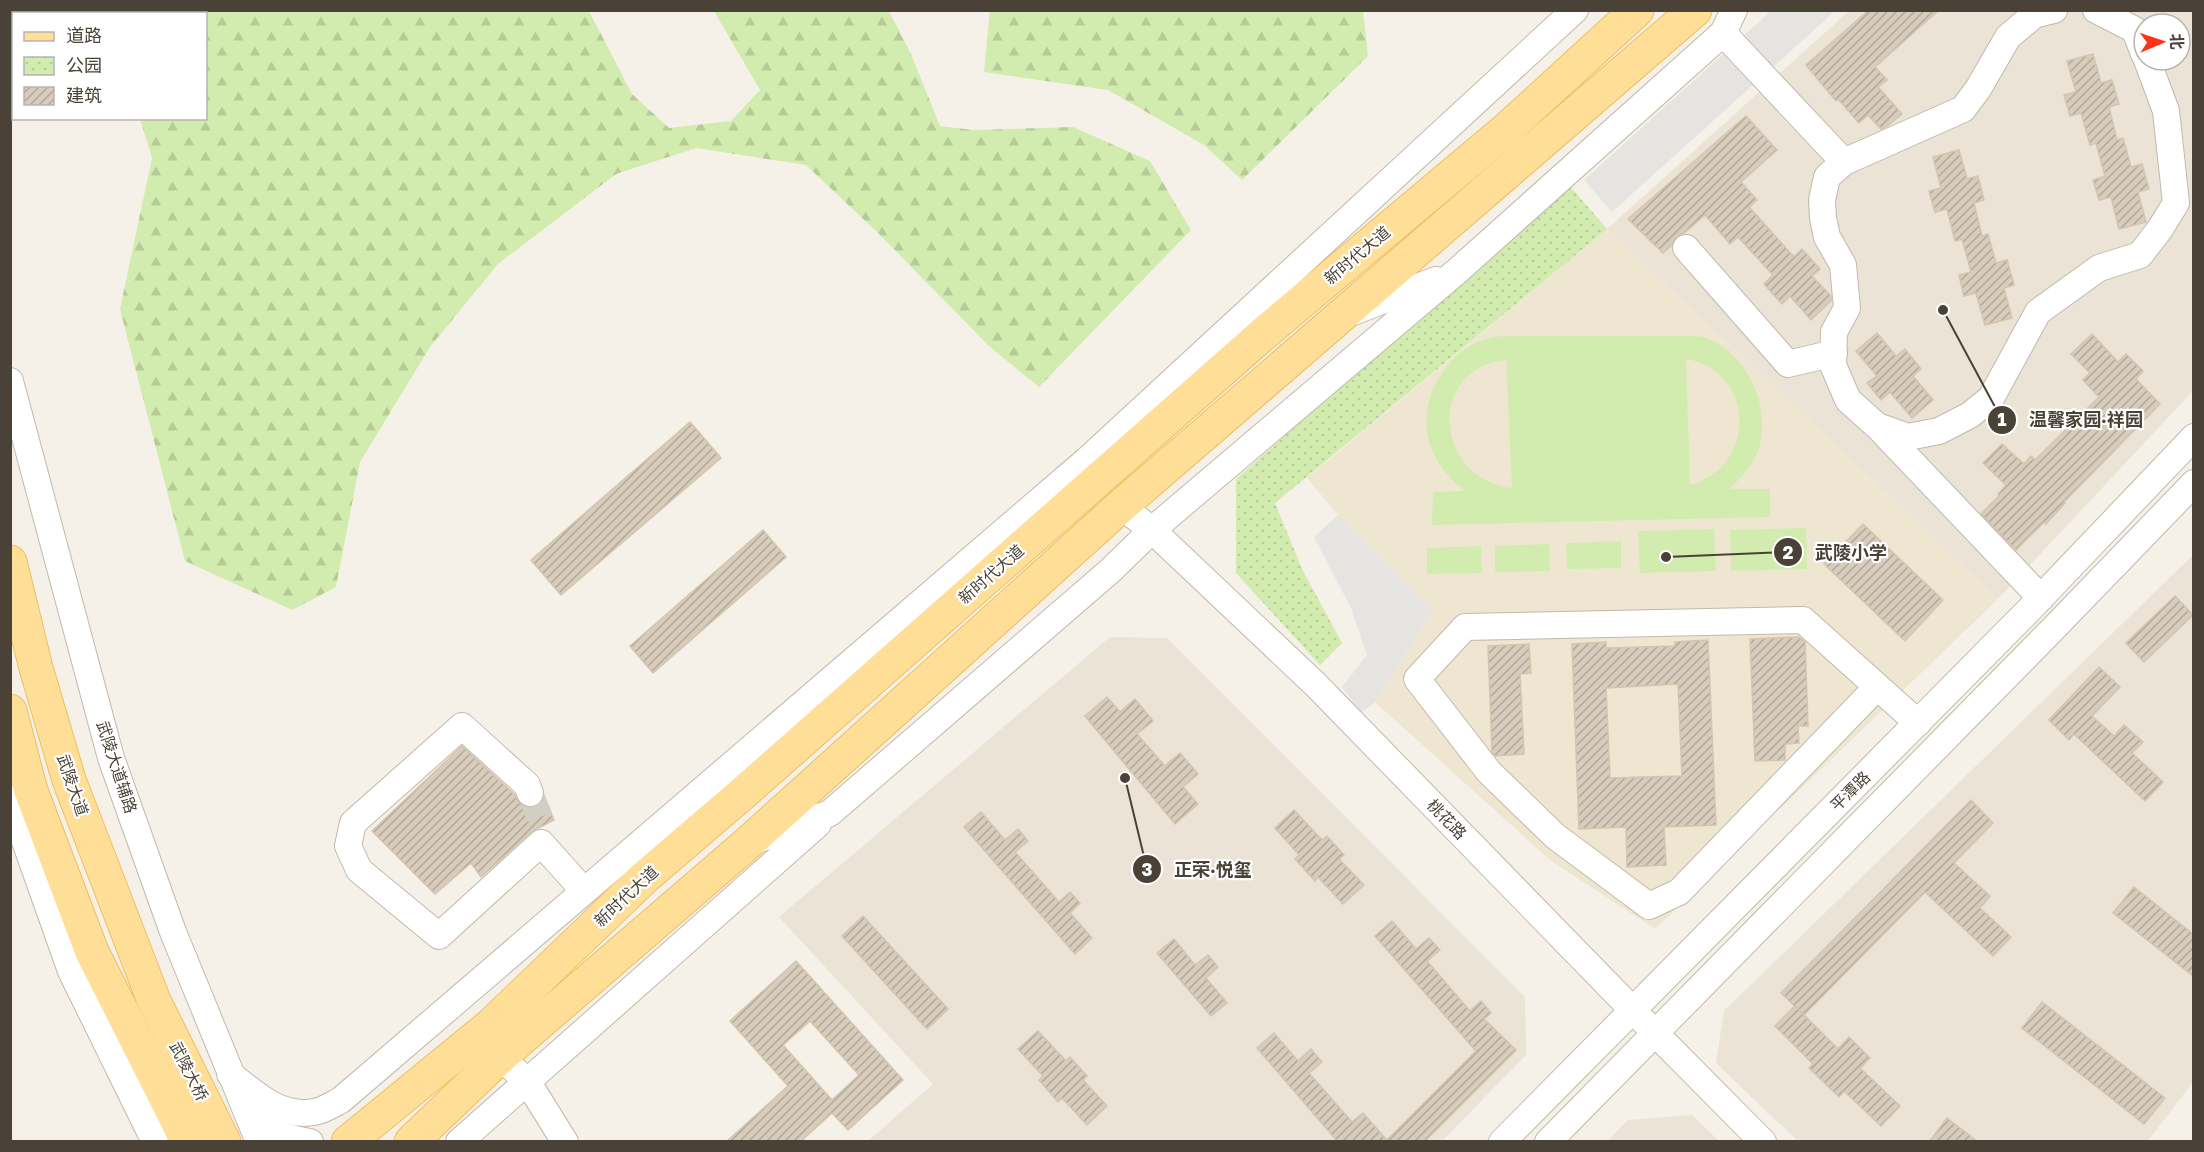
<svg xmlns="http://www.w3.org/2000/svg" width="2204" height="1152" font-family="'Golos Text','Noto Sans SC',sans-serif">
<defs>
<pattern id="forest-firs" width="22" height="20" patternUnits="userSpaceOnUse" patternTransform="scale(1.5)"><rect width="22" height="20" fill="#d2ecaf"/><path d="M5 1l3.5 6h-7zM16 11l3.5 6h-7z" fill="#b6cc97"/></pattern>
<pattern id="park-dots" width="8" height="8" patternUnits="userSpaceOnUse" patternTransform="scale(1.5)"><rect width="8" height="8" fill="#d2ecaf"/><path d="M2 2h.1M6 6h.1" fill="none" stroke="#b6cc97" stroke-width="1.8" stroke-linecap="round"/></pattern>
<pattern id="building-hatch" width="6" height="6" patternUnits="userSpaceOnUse" patternTransform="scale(1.5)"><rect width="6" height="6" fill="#d8cdbd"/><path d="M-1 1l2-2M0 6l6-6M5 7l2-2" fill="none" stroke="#b1a89a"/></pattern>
</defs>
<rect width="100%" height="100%" fill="#f5f1e8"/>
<g fill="#eae3d6" fill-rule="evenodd">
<path d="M1849 11H2193V391L1998 599 1607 229ZM2144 24H2180V60H2144Z"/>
<polygon points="2193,555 2193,1082 2148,1141 1798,1141 1716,1063 1724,1011"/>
<polygon points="1110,637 1167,638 1525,997 1526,1055 1442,1141 868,1141 933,1084 779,917"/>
<polygon points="1692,1115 1719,1141 1608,1141 1628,1120"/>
</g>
<polygon fill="#efe6d1" points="1607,229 1998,599 1655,929 1550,860 1375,702 1433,611 1338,515 1307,478"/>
<g fill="#d2ecaf" fill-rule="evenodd">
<path d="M1503 336H1688C1693 336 1700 336 1706 338 1745 352 1768 400 1761 440 1758 460 1743 475 1730 489H1770V517L1432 525 1433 492 1465 491C1424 460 1413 412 1445 369 1459 349 1479 338 1503 336ZM1686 359C1755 370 1758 467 1690 485ZM1506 360 1512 488H1511C1434 478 1426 368 1506 360Z"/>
<polygon points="1806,528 1807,569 1731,571 1730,530"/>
<polygon points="1714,529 1716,571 1640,573 1638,531"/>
<polygon points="1621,541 1621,568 1567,569 1566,543"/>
<polygon points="1549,544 1550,571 1495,572 1495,546"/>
<polygon points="1481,546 1482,573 1427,574 1427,548"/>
</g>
<g fill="url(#forest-firs)">
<polygon points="990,10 1363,11 1368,56 1242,180 1204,145 1108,90 984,72"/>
<polygon points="107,11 589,11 632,94 669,128 731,121 760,90 714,11 889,11 911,54 940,126 973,130 1073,127 1150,161 1191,230 1039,387 990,347 878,233 806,165 696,148 616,174 498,264 430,347 360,462 336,587 292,610 185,561 120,309 152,158 140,119 206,118 206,14 108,14"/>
</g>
<polygon fill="url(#park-dots)" points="1569,185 1607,229 1275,503 1303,571 1342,643 1320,665 1236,573 1236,479"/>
<g fill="#e6e4e0">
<polygon points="1771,11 1835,11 1612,212 1584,180"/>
<polygon points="1338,515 1433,611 1375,702 1361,713 1342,687 1367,655 1351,608 1314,537"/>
</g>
<g fill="url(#building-hatch)" stroke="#d3c5af" stroke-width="1.5" fill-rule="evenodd">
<polygon points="1869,10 1939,10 1875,67 1887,80 1878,87 1902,114 1887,126 1881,129 1868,115 1859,123 1838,99 1836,101 1806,65"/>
<polygon points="2093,54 2101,83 2112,80 2119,104 2109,107 2117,140 2123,138 2131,167 2142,164 2149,189 2138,192 2146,222 2119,229 2111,197 2099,200 2093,180 2105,176 2096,143 2090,145 2081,113 2070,116 2064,95 2076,92 2067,61"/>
<polygon points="1746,116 1777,150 1741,182 1757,200 1749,207 1794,257 1802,249 1820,269 1812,276 1831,296 1831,301 1811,320 1790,296 1782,304 1764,284 1773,275 1738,237 1730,244 1705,215 1684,233 1676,237 1672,245 1663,253 1628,219"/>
<polygon points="1959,150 1967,179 1978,176 1984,200 1974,203 1982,236 1988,234 1996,263 2007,260 2014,285 2004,288 2012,318 1985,325 1976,293 1964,296 1959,275 1971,272 1962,239 1955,241 1947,209 1935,212 1929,191 1941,188 1933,157"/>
<polygon points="1877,333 1896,356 1905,349 1921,369 1913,376 1933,400 1912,418 1890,392 1881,400 1867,383 1877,376 1856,351"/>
<polygon points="2092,334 2118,362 2126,354 2143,371 2136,379 2160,404 2064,502 2065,503 2046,524 2044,522 2016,550 1981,514 1999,496 1998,494 2006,485 1983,463 2002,444 2024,464 2031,456 2035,460 2099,397 2083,380 2090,373 2071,354"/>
<polygon points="690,422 721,458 561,595 531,560"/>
<polygon points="1863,524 1943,600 1905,641 1824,564"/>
<polygon points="763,530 786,557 653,673 630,646"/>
<polygon points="2175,596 2193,615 2144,662 2126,643"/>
<polygon points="1799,637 1805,642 1808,726 1798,726 1799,743 1785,744 1785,760 1755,761 1750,639"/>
<path d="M1708 640 1716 825 1664 827 1666 865 1627 867 1626 827 1579 829 1572 644 1606 642V648L1675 646V642ZM1678 684 1682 776 1610 778 1606 688Z"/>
<polygon points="1529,644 1531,673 1520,674 1524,754 1495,756 1492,752 1488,646"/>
<polygon points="2099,667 2120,687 2092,716 2114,736 2124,725 2143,742 2132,753 2163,782 2145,801 2074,734 2069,740 2049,720"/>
<polygon points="1107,697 1120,712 1135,699 1153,721 1137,734 1165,766 1180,753 1198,774 1183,787 1198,804 1175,824 1085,716"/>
<polygon points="462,746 514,794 521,805 527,808 535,807 541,803 544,797 554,820 531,832 481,877 471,863 435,894 372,831"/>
<polygon points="1971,800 1993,823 1954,863 1990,896 1980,908 2011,937 1993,956 1925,892 1804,1015 1781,993"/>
<polygon points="1294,810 1322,840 1327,836 1344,855 1339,859 1364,885 1343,904 1318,877 1315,881 1295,859 1299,855 1275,828"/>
<polygon points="981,812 1005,840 1018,829 1028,841 1015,852 1059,902 1070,892 1080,903 1070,913 1092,938 1075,954 964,827"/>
<polygon points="2134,887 2193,934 2193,976 2113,913"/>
<polygon points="863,916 948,1009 927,1029 842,936"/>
<polygon points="1392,921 1416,949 1429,938 1440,950 1427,961 1470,1011 1481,1001 1491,1013 1484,1019 1516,1050 1424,1142 1338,1142 1257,1048 1274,1033 1298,1061 1311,1049 1322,1062 1309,1073 1352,1122 1363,1113 1387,1140 1476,1051 1375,936"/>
<polygon points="1174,939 1195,965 1208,955 1218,967 1206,978 1227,1003 1211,1016 1157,953"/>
<path d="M796 961 903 1080 848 1130 832 1113 800 1142H726L788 1086 730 1021ZM810 1021 859 1075 832 1100 783 1045Z"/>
<polygon points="2042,1002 2165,1098 2144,1124 2022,1028"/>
<polygon points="1795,1006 1838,1049 1849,1037 1870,1058 1860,1068 1900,1106 1881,1126 1844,1091 1839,1097 1809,1068 1813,1064 1775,1026"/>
<polygon points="1038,1031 1066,1061 1070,1057 1087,1076 1083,1080 1107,1106 1087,1125 1062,1098 1058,1102 1039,1080 1043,1076 1018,1049"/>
<polygon points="1947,1118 1978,1142 1929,1142"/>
</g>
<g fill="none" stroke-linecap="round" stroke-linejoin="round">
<polyline stroke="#d3cec4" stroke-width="26" stroke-dasharray="26 13" stroke-linecap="butt" points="530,793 543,825"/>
<defs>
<g id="minor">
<polyline points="2054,10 2034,15 2008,37 1978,89 1963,109 1844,162 1827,177 1822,200 1823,218 1827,237 1843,265 1847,308 1834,332 1833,365 1848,400 1877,426 1908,437 1939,431 1970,415 1991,398 2038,312 2099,268 2140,255 2160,229 2176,203 2166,111 2147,60"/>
<polyline points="2096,10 2135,30 2144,54"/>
<polyline points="1723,33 1844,162"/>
<polyline points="1686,248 1788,364 1834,353"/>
<polyline points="1353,312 1436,280"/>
<polyline points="10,381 111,758 173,932 259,1142"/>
<polyline points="1882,431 2041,598"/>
<polyline points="1121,506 1152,530 1316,685 1656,1034 1763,1142"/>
<polyline points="1877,687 1679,892 1649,906 1555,836 1489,772 1417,679 1465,627 1803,620 1918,723"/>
<polyline points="530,793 527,785 462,726 353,823 348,846 359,870 439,936 541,843 584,891"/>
<polyline points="10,799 71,971 155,1142"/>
<polyline points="757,840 830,813 1111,570 1152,530 1456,272 1723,33 1734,10"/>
<polyline points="500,1057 527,1081 565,1142"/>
<path d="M230 1074C255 1094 280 1118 314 1112 323 1111 333 1104 341 1100L1087 460 1575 10"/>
<path d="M249 1109C268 1131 280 1137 310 1142"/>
<polyline points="459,1142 818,824"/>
<polyline points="1502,1142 2028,611 2194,437"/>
<polyline points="1548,1142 2052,630 2194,483"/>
</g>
<g id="major">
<polyline points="10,562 36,668 69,780 154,1001 224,1142"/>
<polyline points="10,711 31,791 92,952 188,1142"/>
<polyline points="348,1142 491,1025 645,877 743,793 1263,334 1507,129 1637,10"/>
<polyline points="411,1142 500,1057 748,843 1121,506 1695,10"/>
</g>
</defs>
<use href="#minor" stroke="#c2b9aa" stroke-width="28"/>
<use href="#major" stroke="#ecbf5f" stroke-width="35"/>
<use href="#minor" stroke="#fff" stroke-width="26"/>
<use href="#major" stroke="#ffdf98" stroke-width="33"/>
</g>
<g text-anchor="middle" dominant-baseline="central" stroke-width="4.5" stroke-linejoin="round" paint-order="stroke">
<g font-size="16" fill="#4a4236" stroke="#fff">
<text transform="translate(1357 255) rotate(-40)">新时代大道</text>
<text transform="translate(991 574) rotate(-41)">新时代大道</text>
<text transform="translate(117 767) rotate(72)">武陵大道辅路</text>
<text transform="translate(73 785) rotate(71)">武陵大道</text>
<text transform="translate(1850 791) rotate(-45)">平潭路</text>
<text transform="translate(1447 819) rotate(46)">桃花路</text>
<text transform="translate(626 896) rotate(-43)">新时代大道</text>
<text transform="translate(189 1071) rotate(63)">武陵大桥</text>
</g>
</g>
<path fill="none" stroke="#4a4236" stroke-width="2" d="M1943 310L2002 420M1666 557L1788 552M1125 778L1147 869"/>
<g fill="#4a4236" stroke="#fff" stroke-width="2">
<circle cx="1943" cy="310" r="6"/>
<circle cx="1666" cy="557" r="6"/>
<circle cx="1125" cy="778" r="6"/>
<circle cx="2002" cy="420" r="15"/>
<circle cx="1788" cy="552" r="15"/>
<circle cx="1147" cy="869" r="15"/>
</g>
<g font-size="18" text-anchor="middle" font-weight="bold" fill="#fff">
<text x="2002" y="426">1</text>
<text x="1788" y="559">2</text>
<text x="1147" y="876">3</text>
</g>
<g font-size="18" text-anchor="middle" font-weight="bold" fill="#4a4236" stroke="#fff" stroke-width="4.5" stroke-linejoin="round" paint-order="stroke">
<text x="2086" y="426">温馨家园·祥园</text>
<text x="1851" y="559">武陵小学</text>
<text x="1213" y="876">正荣·悦玺</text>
</g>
<rect width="2204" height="1152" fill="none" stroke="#4a4236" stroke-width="24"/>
<rect x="12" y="12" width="195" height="108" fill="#ffffff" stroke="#b7b3af" stroke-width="1.5"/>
<rect x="24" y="32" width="30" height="9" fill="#ffdf98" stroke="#b7b3af" stroke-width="1.5"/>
<text x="66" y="42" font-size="18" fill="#4a4236">道路</text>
<rect x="24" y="57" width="30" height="18" fill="url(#park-dots)" stroke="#b7b3af" stroke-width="1.5"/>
<text x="66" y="72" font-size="18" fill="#4a4236">公园</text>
<rect x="24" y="87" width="30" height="18" fill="url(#building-hatch)" stroke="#b7b3af" stroke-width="1.5"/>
<text x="66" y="102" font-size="18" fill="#4a4236">建筑</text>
<g transform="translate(2162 42) rotate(88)"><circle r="28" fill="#ffffff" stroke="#b7b3af" stroke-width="1.5"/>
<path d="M0-4.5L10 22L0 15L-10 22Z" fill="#ff3416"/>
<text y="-9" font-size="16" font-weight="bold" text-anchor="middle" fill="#4a4236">北</text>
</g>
</svg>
